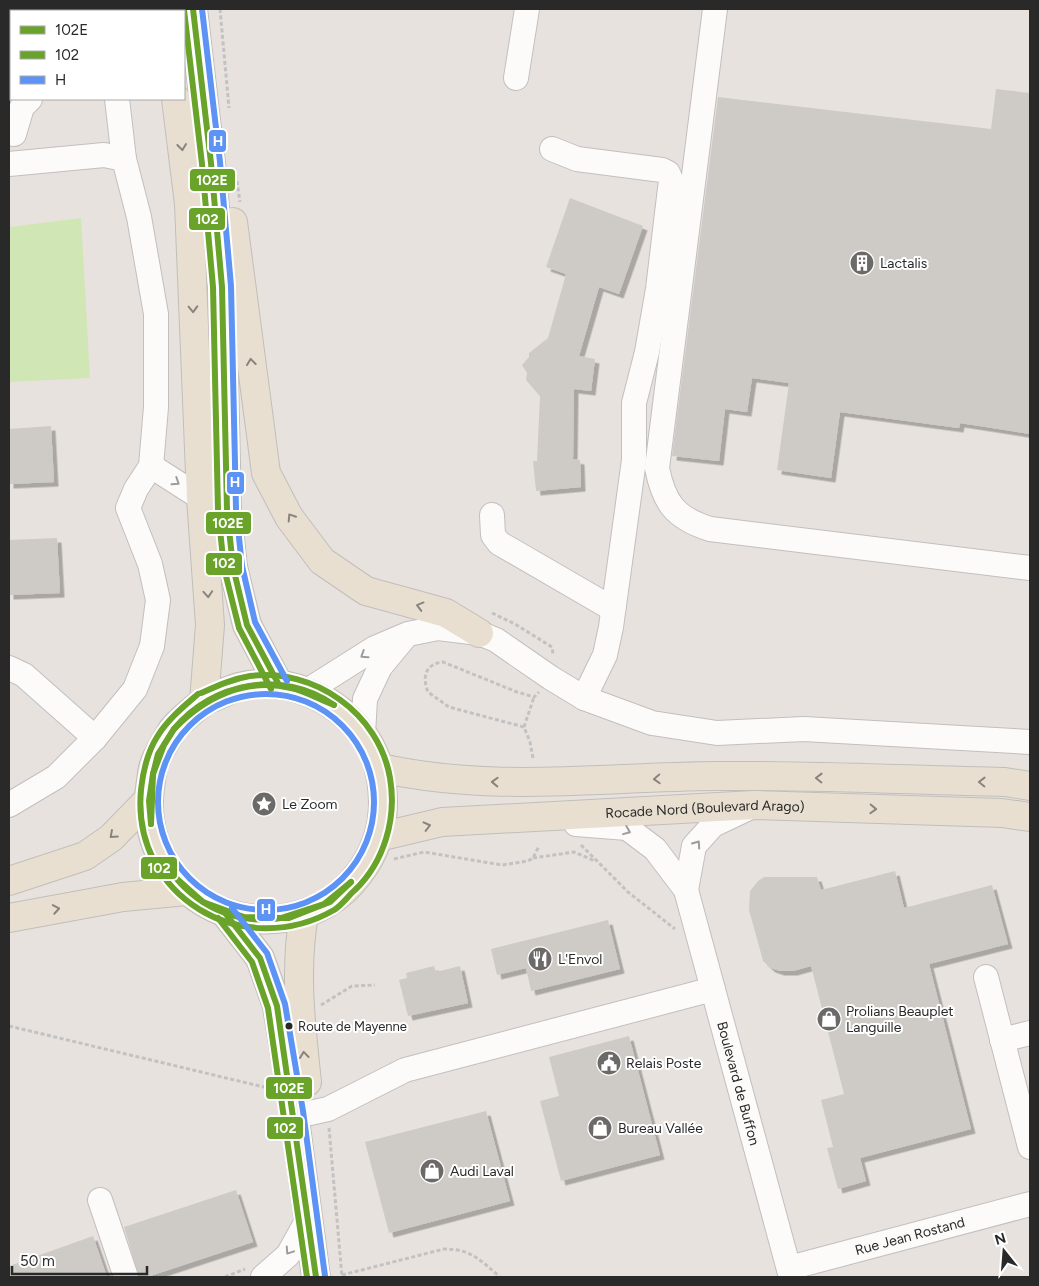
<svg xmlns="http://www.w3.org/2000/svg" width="1039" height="1286" font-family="Figtree,sans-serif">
<defs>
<filter id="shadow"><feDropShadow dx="4.5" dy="4.5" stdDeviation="0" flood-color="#0004"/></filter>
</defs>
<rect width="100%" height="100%" fill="#e8e2de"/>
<polygon fill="#d0e6b4" points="81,218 90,378 9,382 9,227"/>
<g fill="#cecbc7" filter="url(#shadow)">
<polygon points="996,89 1030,93 1030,434 960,423 959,428 840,412 831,478 777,470 789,383 752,378 747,412 725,409 719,461 672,456 718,97 991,129"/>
<polygon points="570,198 643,226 619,294 599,287 579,356 595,359 591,391 574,389 573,459 580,460 581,487 536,491 533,461 537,461 540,396 526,380 527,373 522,365 529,357 529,353 548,338 566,274 546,267"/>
<polygon points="51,426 54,482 9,484 9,429"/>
<polygon points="57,538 60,593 9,595 9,540"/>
<polygon points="895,871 904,908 992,885 1008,944 929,964 971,1129 860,1158 866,1181 838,1189 827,1148 833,1147 821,1100 844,1094 811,966 793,971 780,971 771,968 763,961 749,910 750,891 758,881 764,877 817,877 821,890"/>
<polygon points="608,920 620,969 531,991 526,968 497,975 491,949"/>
<polygon points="434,966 436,972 460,966 468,1003 408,1016 399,980 407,978 406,973"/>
<polygon points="629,1036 660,1155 561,1181 540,1101 559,1096 549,1057"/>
<polygon points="486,1111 510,1201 389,1233 365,1142"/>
<polygon points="236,1190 253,1242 147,1277 139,1277 124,1227"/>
<polygon points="93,1236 107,1277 9,1277 9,1266"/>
</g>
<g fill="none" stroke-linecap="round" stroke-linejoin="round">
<defs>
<g id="minor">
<polyline points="107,9 107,11"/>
<path d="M715 9 657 468C664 503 675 518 710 529L1030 568"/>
<polyline points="516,78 527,9"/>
<polyline points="14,134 22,107 30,99"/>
<polyline points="552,149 577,159 662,170 668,173 671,180 658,289 647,352 634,403 634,460 611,627 605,655 584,698"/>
<polyline points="9,164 104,155 124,159"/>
<polyline points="151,466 201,498"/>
<polyline points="492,515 493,535 499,543 606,605 614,605"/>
<polyline points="9,668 24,675 95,738"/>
<polyline points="307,691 375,648 408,634 438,628 479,633 496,640 551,678 584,698 652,723 717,733 804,729 1030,742"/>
<polyline points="363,734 365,699 380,667 404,638"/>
<polyline points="9,805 56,777 95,738 135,689 152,646 158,600 150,564 128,508 136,489 151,466 156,407 156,314 139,217 124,159 117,99"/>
<path id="s1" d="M576 824 627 828 655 849 686 890 791 1277"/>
<polyline points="686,890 694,846 713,825 751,807"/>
<polyline points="986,977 1030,1147"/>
<polyline points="1002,1040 1030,1033"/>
<polyline points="310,1113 328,1109 405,1070 713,989"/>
<polyline points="100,1200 126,1277"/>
<path id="s2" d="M789 1268 1030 1204"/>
<polyline points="263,1277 288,1255 308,1219"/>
</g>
<g id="major">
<polyline points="165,9 165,11"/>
<polyline points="193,9 211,163 222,287 227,510 233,567 247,625 279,685"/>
<path d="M176 99 189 204 201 498 210 625 204 701C194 710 181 719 173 729 167 739 159 751 155 762 152 768 152 775 151 781 136 863 203 930 285 918 315 913 340 899 358 875 380 847 387 815 381 779 372 716 301 671 239 687 227 690 216 697 204 701"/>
<polyline points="233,222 266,473 289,517 322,561 366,591 446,613 479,633"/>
<path d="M380 768C495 793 599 777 715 776 811 775 909 780 1005 782L1030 786"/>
<path id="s3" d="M379 837 442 822 754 805 1002 813 1030 817"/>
<polyline points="9,881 85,856 111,838 147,801"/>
<polyline points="225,913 260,958 277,1006 294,1112 316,1277"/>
<path d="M304 915C294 970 301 1026 307 1082"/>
<polyline points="9,918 123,897 187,891"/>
</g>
</defs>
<use href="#minor" stroke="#c1bfc0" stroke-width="26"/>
<use href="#major" stroke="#c0bebc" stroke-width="30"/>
<g stroke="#c3c2c2" stroke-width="3" stroke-dasharray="4 2.5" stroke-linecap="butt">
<polyline points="220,9 229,108"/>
<polyline points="237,181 240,202"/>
<polyline points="492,613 515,624 552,647 553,654"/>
<polyline points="524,727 534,697"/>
<path d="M533 758 530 742 524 727 449 707 428 692C422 677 425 664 443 662L517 692 534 697 539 692"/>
<polyline points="581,845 628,892 675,929"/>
<polyline points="533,858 574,852 595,861"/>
<polyline points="394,859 424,852 502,865 528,861 533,858 539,846"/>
<polyline points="321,1005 352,986 375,985"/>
<polyline points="9,1026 268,1088"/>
<polyline points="329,1128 342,1277"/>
<path d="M342 1275 444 1249C472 1249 481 1261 500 1277"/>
<polyline points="225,1277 245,1269"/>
</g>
<use href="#minor" stroke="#fcfbfa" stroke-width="24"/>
<use href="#major" stroke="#e8dfd1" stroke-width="28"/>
<defs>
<g id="bus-1">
<polyline points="193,9 211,163 222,287 227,510 233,567 247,625 279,685"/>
<path d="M174 729C213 682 282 669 334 705"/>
<path d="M174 729C205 697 246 677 291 688 306 691 320 700 334 705"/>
<polyline points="153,774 158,754 174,729"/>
<polyline points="153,774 164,745 174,729"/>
<polyline points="151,824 149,801 153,774"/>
<polyline points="151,824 153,774"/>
<polyline points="176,878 203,902 244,917 281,918"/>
<path d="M176 878C202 909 241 925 281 918"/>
<polyline points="225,913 260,958 277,1006 316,1277"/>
<polyline points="281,918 289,918 330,902 351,882"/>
<polyline points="281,918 324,904 351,882"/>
</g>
<g id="bus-2">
<polyline points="184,10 202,164 213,287 218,510 224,568 239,628 271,689"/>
<path d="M198 694C183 707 167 720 157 737 147 753 143 771 141 790 131 897 243 962 334 910 342 905 348 896 355 890 384 862 397 819 390 778 379 713 314 668 250 676 232 679 217 686 201 693"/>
<polyline points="218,918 252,962 268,1008 307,1277"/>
</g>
<g id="bus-3">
<polyline points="202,9 220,162 231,286 236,509 242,566 255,622 287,681"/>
<circle cx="266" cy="802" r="108"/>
<polyline points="232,908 267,953 285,1004 303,1111 325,1276"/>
</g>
</defs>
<use href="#bus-1" stroke="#fff" stroke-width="10"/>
<use href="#bus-2" stroke="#fff" stroke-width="10"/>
<use href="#bus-3" stroke="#fff" stroke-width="10"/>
<use href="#bus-1" stroke="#6aa32a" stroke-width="6"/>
<use href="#bus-2" stroke="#6aa32a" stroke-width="6"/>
<use href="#bus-3" stroke="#5c93f4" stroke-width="6"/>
</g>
<defs><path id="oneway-chevron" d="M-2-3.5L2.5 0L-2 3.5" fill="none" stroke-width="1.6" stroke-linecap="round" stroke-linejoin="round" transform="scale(1.25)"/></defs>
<g stroke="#88847d">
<use href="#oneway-chevron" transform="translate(182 147) rotate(83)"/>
<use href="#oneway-chevron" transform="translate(193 309) rotate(88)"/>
<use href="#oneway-chevron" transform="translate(251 362) rotate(-97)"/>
<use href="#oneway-chevron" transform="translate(291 517) rotate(-123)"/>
<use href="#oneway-chevron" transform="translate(208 594) rotate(86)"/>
<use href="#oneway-chevron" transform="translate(420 606) rotate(-165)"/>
<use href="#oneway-chevron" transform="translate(819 778) rotate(-179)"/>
<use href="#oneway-chevron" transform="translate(657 779) rotate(177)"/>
<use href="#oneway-chevron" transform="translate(495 782) rotate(-178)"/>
<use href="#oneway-chevron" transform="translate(982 782) rotate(-179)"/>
<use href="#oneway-chevron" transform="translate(873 809) rotate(2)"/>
<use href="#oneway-chevron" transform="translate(427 826) rotate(-14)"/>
<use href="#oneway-chevron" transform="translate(113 835) rotate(138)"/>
<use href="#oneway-chevron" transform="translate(56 909) rotate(-10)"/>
<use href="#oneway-chevron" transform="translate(304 1055) rotate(-96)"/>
</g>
<g stroke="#9d9c9c">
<use href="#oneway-chevron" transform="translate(176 482) rotate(33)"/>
<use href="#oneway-chevron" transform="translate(364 655) rotate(147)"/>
<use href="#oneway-chevron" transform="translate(627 831) rotate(22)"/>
<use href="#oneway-chevron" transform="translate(697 844) rotate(-55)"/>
<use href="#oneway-chevron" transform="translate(289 1251) rotate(124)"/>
</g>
<defs>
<symbol id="building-disc" viewBox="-11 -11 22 22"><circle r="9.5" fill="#6c6a68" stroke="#fff"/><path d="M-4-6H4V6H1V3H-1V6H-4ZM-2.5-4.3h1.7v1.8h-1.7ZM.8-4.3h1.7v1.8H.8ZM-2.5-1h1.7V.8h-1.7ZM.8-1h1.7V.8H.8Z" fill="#fff"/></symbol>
<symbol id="sight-disc" viewBox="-11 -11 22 22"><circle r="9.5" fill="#6c6a68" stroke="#fff"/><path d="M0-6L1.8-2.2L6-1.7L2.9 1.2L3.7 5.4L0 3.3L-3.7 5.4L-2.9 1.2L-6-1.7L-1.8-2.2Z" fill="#fff"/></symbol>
<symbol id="restaurant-disc" viewBox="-11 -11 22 22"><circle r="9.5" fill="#6c6a68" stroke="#fff"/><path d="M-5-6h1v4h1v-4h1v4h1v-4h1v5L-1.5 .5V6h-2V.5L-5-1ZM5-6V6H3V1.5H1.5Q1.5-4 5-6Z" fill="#fff"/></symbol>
<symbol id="shop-disc" viewBox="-11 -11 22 22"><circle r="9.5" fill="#6c6a68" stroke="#fff"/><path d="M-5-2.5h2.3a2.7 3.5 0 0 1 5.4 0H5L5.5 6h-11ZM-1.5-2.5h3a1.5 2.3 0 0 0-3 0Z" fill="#fff"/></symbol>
<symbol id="civic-disc" viewBox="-11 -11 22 22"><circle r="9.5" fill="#6c6a68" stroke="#fff"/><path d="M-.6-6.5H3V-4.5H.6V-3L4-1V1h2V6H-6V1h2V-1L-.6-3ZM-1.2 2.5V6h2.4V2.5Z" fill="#fff"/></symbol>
</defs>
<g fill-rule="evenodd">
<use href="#building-disc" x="848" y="249" width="28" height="28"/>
<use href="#sight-disc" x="250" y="790" width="28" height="28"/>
<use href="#restaurant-disc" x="526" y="945" width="28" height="28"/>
<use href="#shop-disc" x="815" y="1005" width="28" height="28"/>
<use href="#civic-disc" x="595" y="1049" width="28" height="28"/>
<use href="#shop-disc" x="586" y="1114" width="28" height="28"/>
<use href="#shop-disc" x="418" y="1157" width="28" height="28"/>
</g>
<circle fill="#292929" stroke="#fff" stroke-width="2" cx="289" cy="1026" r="4.5"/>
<g text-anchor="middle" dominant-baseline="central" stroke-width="4" stroke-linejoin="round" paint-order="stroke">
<g font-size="13" fill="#292929" stroke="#fff" text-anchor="start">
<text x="298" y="1026">Route de Mayenne</text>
</g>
<g font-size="14" fill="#292929" stroke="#fff" text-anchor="start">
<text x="880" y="263">Lactalis</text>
<text x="282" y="804">Le Zoom</text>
<text x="558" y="959">L'Envol</text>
<text x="846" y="1011">Prolians Beauplet<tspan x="846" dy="16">Languille</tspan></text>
<text x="626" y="1063">Relais Poste</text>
<text x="618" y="1128">Bureau Vallée</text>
<text x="450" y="1171">Audi Laval</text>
</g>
<g font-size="14" fill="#292929" stroke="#fff">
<text stroke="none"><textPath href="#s3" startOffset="328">Rocade Nord (Boulevard Arago)</textPath></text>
<text stroke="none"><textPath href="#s1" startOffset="338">Boulevard de Buffon</textPath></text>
<text stroke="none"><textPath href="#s2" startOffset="125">Rue Jean Rostand</textPath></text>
</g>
</g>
<g stroke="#fff" stroke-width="2">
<rect x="208" y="129" width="19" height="24" rx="5" fill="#5c93f4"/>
<rect x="189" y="168" width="47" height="24" rx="5" fill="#6aa32a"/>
<rect x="188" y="207" width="38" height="24" rx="5" fill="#6aa32a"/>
<rect x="226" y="471" width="19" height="24" rx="5" fill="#5c93f4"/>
<rect x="205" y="511" width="47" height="24" rx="5" fill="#6aa32a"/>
<rect x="205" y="552" width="38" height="24" rx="5" fill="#6aa32a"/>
<rect x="140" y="856" width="38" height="24" rx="5" fill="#6aa32a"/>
<rect x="256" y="898" width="20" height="24" rx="5" fill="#5c93f4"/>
<rect x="265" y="1076" width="48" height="24" rx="5" fill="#6aa32a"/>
<rect x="266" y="1116" width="38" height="24" rx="5" fill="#6aa32a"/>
</g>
<g font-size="14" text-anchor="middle" font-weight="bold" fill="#fff">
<text x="218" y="146">H</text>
<text x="212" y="185">102E</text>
<text x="207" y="224">102</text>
<text x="235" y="487">H</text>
<text x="228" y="528">102E</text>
<text x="224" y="568">102</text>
<text x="159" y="873">102</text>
<text x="266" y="914">H</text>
<text x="289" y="1093">102E</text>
<text x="285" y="1133">102</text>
</g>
<rect width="1039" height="1286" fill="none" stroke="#292929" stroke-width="20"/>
<rect x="10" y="10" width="175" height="90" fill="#ffffff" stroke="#a9a9a9"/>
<rect x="20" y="26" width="25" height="8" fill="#6aa32a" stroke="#a9a9a9"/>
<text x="55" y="35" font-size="15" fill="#292929">102E</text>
<rect x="20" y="51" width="25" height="8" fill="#6aa32a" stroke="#a9a9a9"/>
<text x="55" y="60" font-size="15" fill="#292929">102</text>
<rect x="20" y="76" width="25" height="8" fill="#5c93f4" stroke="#a9a9a9"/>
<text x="55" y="85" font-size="15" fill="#292929">H</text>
<g transform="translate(1004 1251) rotate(343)" stroke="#ffffff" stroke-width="4" paint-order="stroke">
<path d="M0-4L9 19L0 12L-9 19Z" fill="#292929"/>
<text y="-8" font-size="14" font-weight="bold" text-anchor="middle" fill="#292929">N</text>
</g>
<path d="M12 1266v8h135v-8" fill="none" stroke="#292929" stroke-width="2.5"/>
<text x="20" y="1266" font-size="15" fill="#292929" stroke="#ffffff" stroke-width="4" paint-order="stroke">50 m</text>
</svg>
